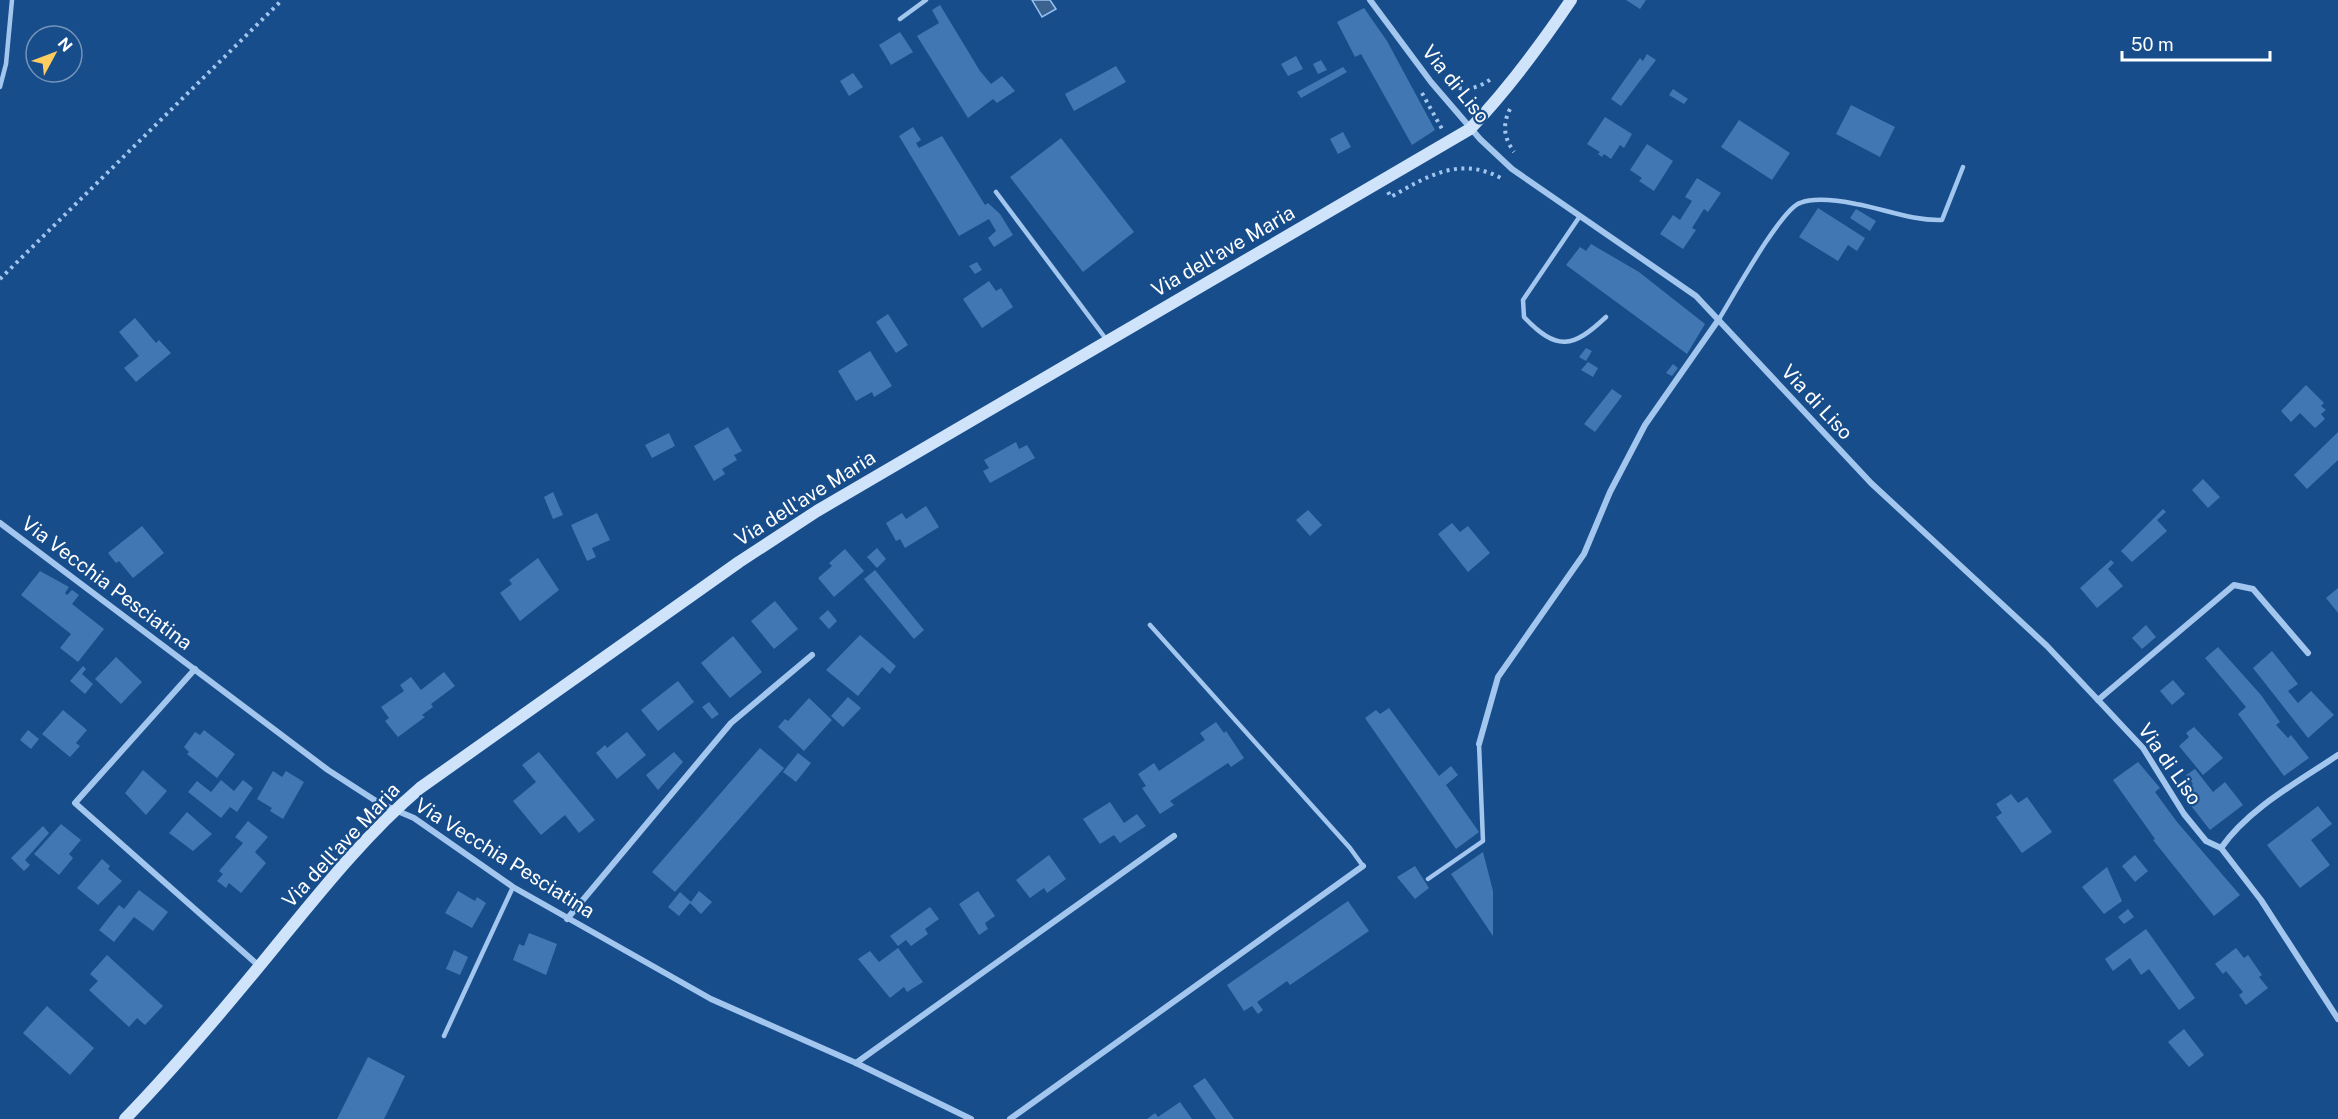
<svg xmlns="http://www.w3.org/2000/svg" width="2338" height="1119" font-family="'Public Sans',sans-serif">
<rect width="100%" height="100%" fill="#184d8b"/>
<polygon fill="#3c638f" stroke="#94c2f0" stroke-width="1.5" points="1032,0 1050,0 1056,9 1042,17"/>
<g fill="#4177b3">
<polygon points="1626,0 1646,0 1640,9"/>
<polygon points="940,5 980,71 991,84 1002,76 1015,91 997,103 993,99 968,118 917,36 939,23 932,10"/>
<polygon points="1364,8 1387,41 1435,130 1412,145 1361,54 1355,57 1337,22"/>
<polygon points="900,32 913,52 891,65 879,45"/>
<polygon points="1647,54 1656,60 1621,106 1611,99 1640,58 1643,61"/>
<polygon points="1296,56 1303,69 1288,76 1281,64"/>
<polygon points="1321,60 1327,70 1318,74 1313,64"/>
<polygon points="1116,66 1126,82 1074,111 1065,94"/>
<polygon points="1343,67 1347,72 1301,98 1297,92"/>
<polygon points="853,73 863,87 849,96 840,81"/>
<polygon points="1673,89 1688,99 1684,104 1669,95"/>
<polygon points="1851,105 1895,127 1880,157 1836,134"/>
<polygon points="1605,117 1632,134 1624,148 1620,145 1611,159 1604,154 1602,157 1598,154 1600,152 1587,144"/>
<polygon points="1739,120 1790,153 1772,180 1721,147"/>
<polygon points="913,127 921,140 916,143 919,148 942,136 985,205 988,203 1000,214 1013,235 994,247 988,238 996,231 989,219 959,236 899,136"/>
<polygon points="1343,132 1351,147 1338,154 1330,139"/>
<polygon points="1061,138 1134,232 1083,272 1010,177"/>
<polygon points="1647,144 1673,161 1654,191 1639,181 1642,178 1630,170"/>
<polygon points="1697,178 1721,193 1708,212 1704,209 1692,228 1696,230 1683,249 1660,234 1673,215 1680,220 1692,201 1685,197"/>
<polygon points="1818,208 1865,238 1857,251 1848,245 1838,261 1799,237"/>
<polygon points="1856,209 1876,221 1870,231 1850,218"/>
<polygon points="1591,244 1639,272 1705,324 1687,354 1566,265 1580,247 1586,251"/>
<polygon points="977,262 982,270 975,274 969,266"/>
<polygon points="989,281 996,291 1001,288 1013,307 982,328 963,299"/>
<polygon points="888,314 908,345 896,353 876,322"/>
<polygon points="135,318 156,343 159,340 171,353 136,382 124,368 139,356 119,332"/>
<polygon points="1586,348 1592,351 1586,361 1579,357"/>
<polygon points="870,351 892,386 874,397 872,392 856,401 838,371"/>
<polygon points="1588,362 1598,368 1593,377 1581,370"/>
<polygon points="1673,364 1678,368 1672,376 1666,373"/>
<polygon points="2306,385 2324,403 2321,406 2326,410 2321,414 2325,419 2315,428 2300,413 2291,422 2281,411"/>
<polygon points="1612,389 1622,396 1595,432 1584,424"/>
<polygon points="728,427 742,451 734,455 737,460 722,469 725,474 714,481 694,446"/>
<polygon points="2338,432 2338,460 2307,489 2294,475"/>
<polygon points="669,433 675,446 652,458 645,445"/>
<polygon points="1016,442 1019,449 1027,445 1035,458 990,483 983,471 989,468 984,460"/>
<polygon points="2203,479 2220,497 2208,508 2192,490"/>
<polygon points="553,492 563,515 553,519 544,497"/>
<polygon points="926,506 939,527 905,548 900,539 896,541 886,523 902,513 906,519"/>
<polygon points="2163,509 2166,512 2157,520 2167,531 2132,562 2121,551"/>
<polygon points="1308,510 1322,525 1310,536 1296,520"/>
<polygon points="597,513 610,540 592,548 596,557 587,561 571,525"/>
<polygon points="1452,523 1460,532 1468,526 1490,553 1468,572 1438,534"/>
<polygon points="142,526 164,553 133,578 119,561 116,563 108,553"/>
<polygon points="877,548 886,559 877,568 867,557"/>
<polygon points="845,549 864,571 834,597 818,578 832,566 829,563"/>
<polygon points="538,558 559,590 520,621 500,593 512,584 509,580"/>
<polygon points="2111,560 2114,563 2108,569 2123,586 2097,608 2080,588"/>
<polygon points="875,570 924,630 914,639 864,579"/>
<polygon points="40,571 69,587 65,593 67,595 72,590 79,595 72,604 104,629 78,662 60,648 71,634 21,595"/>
<polygon points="2338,588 2338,613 2326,598"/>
<polygon points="775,601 798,629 774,649 751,621"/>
<polygon points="828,610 837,621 829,629 819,618"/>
<polygon points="2146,625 2156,637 2142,649 2132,638"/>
<polygon points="860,635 896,666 890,674 882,667 858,696 826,670"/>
<polygon points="733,636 762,672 730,698 701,663"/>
<polygon points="2218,647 2261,695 2280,722 2276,725 2288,738 2291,735 2309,758 2284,776 2238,714 2246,707 2205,658"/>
<polygon points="2272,651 2298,684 2288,691 2298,703 2311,691 2334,715 2308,738 2253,668"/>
<polygon points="116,657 142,682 121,704 95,679"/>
<polygon points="83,666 86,669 82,674 93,684 85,694 70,681"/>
<polygon points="444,672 455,686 431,704 433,707 422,715 425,717 398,737 385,721 389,718 381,707 404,691 400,685 411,677 421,690"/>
<polygon points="2173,680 2185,694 2172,705 2160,691"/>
<polygon points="678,681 694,702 658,731 641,710"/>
<polygon points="848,697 861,708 843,727 831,716"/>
<polygon points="809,698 832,720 804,751 778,727 785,719 788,721"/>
<polygon points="709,702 719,714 712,719 702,707"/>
<polygon points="1389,708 1439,776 1451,766 1458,775 1446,785 1479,832 1456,849 1365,718 1376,710 1380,714"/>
<polygon points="63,710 87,730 76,743 80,746 70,757 42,734"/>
<polygon points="1216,722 1224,733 1226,731 1244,758 1231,767 1228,763 1170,801 1174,805 1160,814 1142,788 1146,786 1138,774 1154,763 1159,771 1205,740 1200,733"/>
<polygon points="2194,727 2223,758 2203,775 2179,746 2189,737 2186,733"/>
<polygon points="28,730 39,739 31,749 20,740"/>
<polygon points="204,730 235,754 217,778 187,754 189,752 184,747 195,732 200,735"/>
<polygon points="627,732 646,755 617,779 596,753 605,745 607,748"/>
<polygon points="760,748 784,768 675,892 652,872"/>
<polygon points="539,752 595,820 579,833 565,815 541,835 513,801 536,782 522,765"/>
<polygon points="674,752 683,762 658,790 646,775"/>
<polygon points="798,753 811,763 796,782 783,772"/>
<polygon points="2138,762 2160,788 2155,792 2177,822 2240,895 2214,916 2153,840 2155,839 2113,780"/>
<polygon points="2195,769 2213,792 2225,782 2243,805 2210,830 2181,793 2193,784 2186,775"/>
<polygon points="143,770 167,791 146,815 125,793"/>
<polygon points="273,771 282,777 286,771 304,782 283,819 270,811 272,808 257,799"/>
<polygon points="221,780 234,791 243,780 253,788 237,812 230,807 221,818 188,792 197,781 211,792"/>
<polygon points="2011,794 2018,803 2027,797 2052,832 2022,853 1996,817 2002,813 1996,804"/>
<polygon points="1110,802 1124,823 1137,814 1146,826 1120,843 1114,835 1100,844 1083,819"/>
<polygon points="2318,806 2332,824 2311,840 2330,865 2300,888 2267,845"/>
<polygon points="187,812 212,834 193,851 169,833"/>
<polygon points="248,821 268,837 255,852 266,863 241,893 229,883 226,888 217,881 223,874 219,871 243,843 235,837"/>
<polygon points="61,824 81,840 69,854 73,858 59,875 34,854"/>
<polygon points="43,826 49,833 25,860 30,865 24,871 11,858"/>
<polygon points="1483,852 1493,891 1493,936 1451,874"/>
<polygon points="1049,855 1066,879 1047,893 1044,888 1030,898 1016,880"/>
<polygon points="2135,855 2148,871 2135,882 2122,866"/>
<polygon points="102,859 110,866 108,869 122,881 98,905 77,888"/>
<polygon points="1415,866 1429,888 1415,899 1397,877"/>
<polygon points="2107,867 2122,901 2104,914 2082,887"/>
<polygon points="139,890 168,912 153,931 134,917 114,942 99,930 119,905 124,909"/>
<polygon points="458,891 475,901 477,897 486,903 472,928 445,913"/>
<polygon points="699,891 712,902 701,914 690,903 679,916 668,907 680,892 691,902"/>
<polygon points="978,891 995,916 985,923 988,929 979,935 959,904"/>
<polygon points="1348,901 1369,931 1290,985 1287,981 1257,1002 1263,1010 1258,1014 1252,1006 1244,1011 1227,985"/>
<polygon points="930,907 939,919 925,929 928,934 911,946 906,940 898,946 890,936"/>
<polygon points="2128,909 2134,917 2124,924 2118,917"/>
<polygon points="2146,929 2195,998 2179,1010 2149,969 2141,975 2130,958 2113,971 2105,959"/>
<polygon points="529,933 557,944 546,975 513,960 519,944 524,946"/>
<polygon points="898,948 923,982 907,992 904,987 890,998 858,959 870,951 879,962"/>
<polygon points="2236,948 2244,958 2248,955 2262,975 2259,977 2268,988 2246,1005 2239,995 2243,992 2226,971 2223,974 2215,964"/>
<polygon points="454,950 468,957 460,975 446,969"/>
<polygon points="107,955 163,1006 145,1025 137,1018 129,1027 89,990 98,981 90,974"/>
<polygon points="47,1006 94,1048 70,1075 23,1033"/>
<polygon points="2184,1029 2204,1055 2189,1067 2168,1042"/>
<polygon points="368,1057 405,1076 384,1119 337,1119"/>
<polygon points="1205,1078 1234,1119 1216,1119 1193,1086"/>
<polygon points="1180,1102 1192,1119 1147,1119 1155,1113 1158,1117"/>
</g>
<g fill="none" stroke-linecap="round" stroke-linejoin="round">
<g stroke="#a2c6ee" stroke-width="4" stroke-dasharray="3 4.5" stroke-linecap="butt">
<path d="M1452 85C1464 93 1480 87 1491 79"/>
<polyline points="1422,93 1442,129"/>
<path d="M1510 109C1502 125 1504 138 1514 152"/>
<path d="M1388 192 1391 197C1427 176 1460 156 1501 178"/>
<polyline points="0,279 282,0"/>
</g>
<g stroke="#a2c6ee" stroke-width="4.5">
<polyline points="900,19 926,0"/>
<polyline points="0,87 6,64 12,0"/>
<polyline points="996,192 1106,339"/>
<path d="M1580 216 1523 300 1524 317C1557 352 1573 348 1606 317"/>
<path d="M1719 319C1732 298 1781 209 1800 203 1815 197 1841 201 1856 204 1885 209 1912 221 1942 220L1963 167"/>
<polyline points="1150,625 1350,848 1363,866"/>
<polyline points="1428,879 1483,841 1479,744"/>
<polyline points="444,1036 513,887"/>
</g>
<g stroke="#a2c6ee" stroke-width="6">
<polyline points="1370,0 1431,82 1480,139 1512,169 1696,296 1871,483 2047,646 2098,700 2143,748 2184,814 2206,841 2221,848 2261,900 2338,1019"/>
<polyline points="0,523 328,770 379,803 414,818 513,887 711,999 856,1063 971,1119"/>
<polyline points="195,669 75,803 259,966"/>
<polyline points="2098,700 2234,585 2253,589 2308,653"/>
<polyline points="1479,744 1498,677 1584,554 1610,492 1645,425 1719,319"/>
<path d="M2221 848C2249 808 2298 782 2338 755"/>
<polyline points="567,919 731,723 812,655"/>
<polyline points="856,1063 1174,836"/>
<polyline points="1010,1119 1363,866"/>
</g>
<path stroke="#cfe3fa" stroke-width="12" d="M125 1119C178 1064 227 1006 275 947 320 892 366 834 420 788L739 562 817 511 1470 129C1508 89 1540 46 1571 0"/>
</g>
<g text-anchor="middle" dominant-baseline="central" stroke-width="4.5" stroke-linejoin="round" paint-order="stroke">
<g font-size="20" fill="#fff" stroke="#184d8b">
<text transform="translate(1456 84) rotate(51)">Via di Liso</text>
<text transform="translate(1223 251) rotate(-30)">Via dell'ave Maria</text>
<text transform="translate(1817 402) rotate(47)">Via di Liso</text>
<text transform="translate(805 498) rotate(-32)">Via dell'ave Maria</text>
<text transform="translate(107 583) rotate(37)">Via Vecchia Pesciatina</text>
<text transform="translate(2170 764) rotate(55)">Via di Liso</text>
<text transform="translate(341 845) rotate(-47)">Via dell'ave Maria</text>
<text transform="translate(505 858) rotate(32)">Via Vecchia Pesciatina</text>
</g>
</g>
<g transform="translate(54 54) rotate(49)"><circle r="28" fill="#184d8b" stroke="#7494b9" stroke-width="1.5"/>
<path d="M0-4.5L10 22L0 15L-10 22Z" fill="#ffcd5f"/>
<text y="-9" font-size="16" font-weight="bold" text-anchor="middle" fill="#ffffff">N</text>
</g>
<path d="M2122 51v9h148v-9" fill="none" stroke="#ffffff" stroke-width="3"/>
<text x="2131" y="51" font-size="18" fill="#ffffff" stroke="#184d8b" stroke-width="4.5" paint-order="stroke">50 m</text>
</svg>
